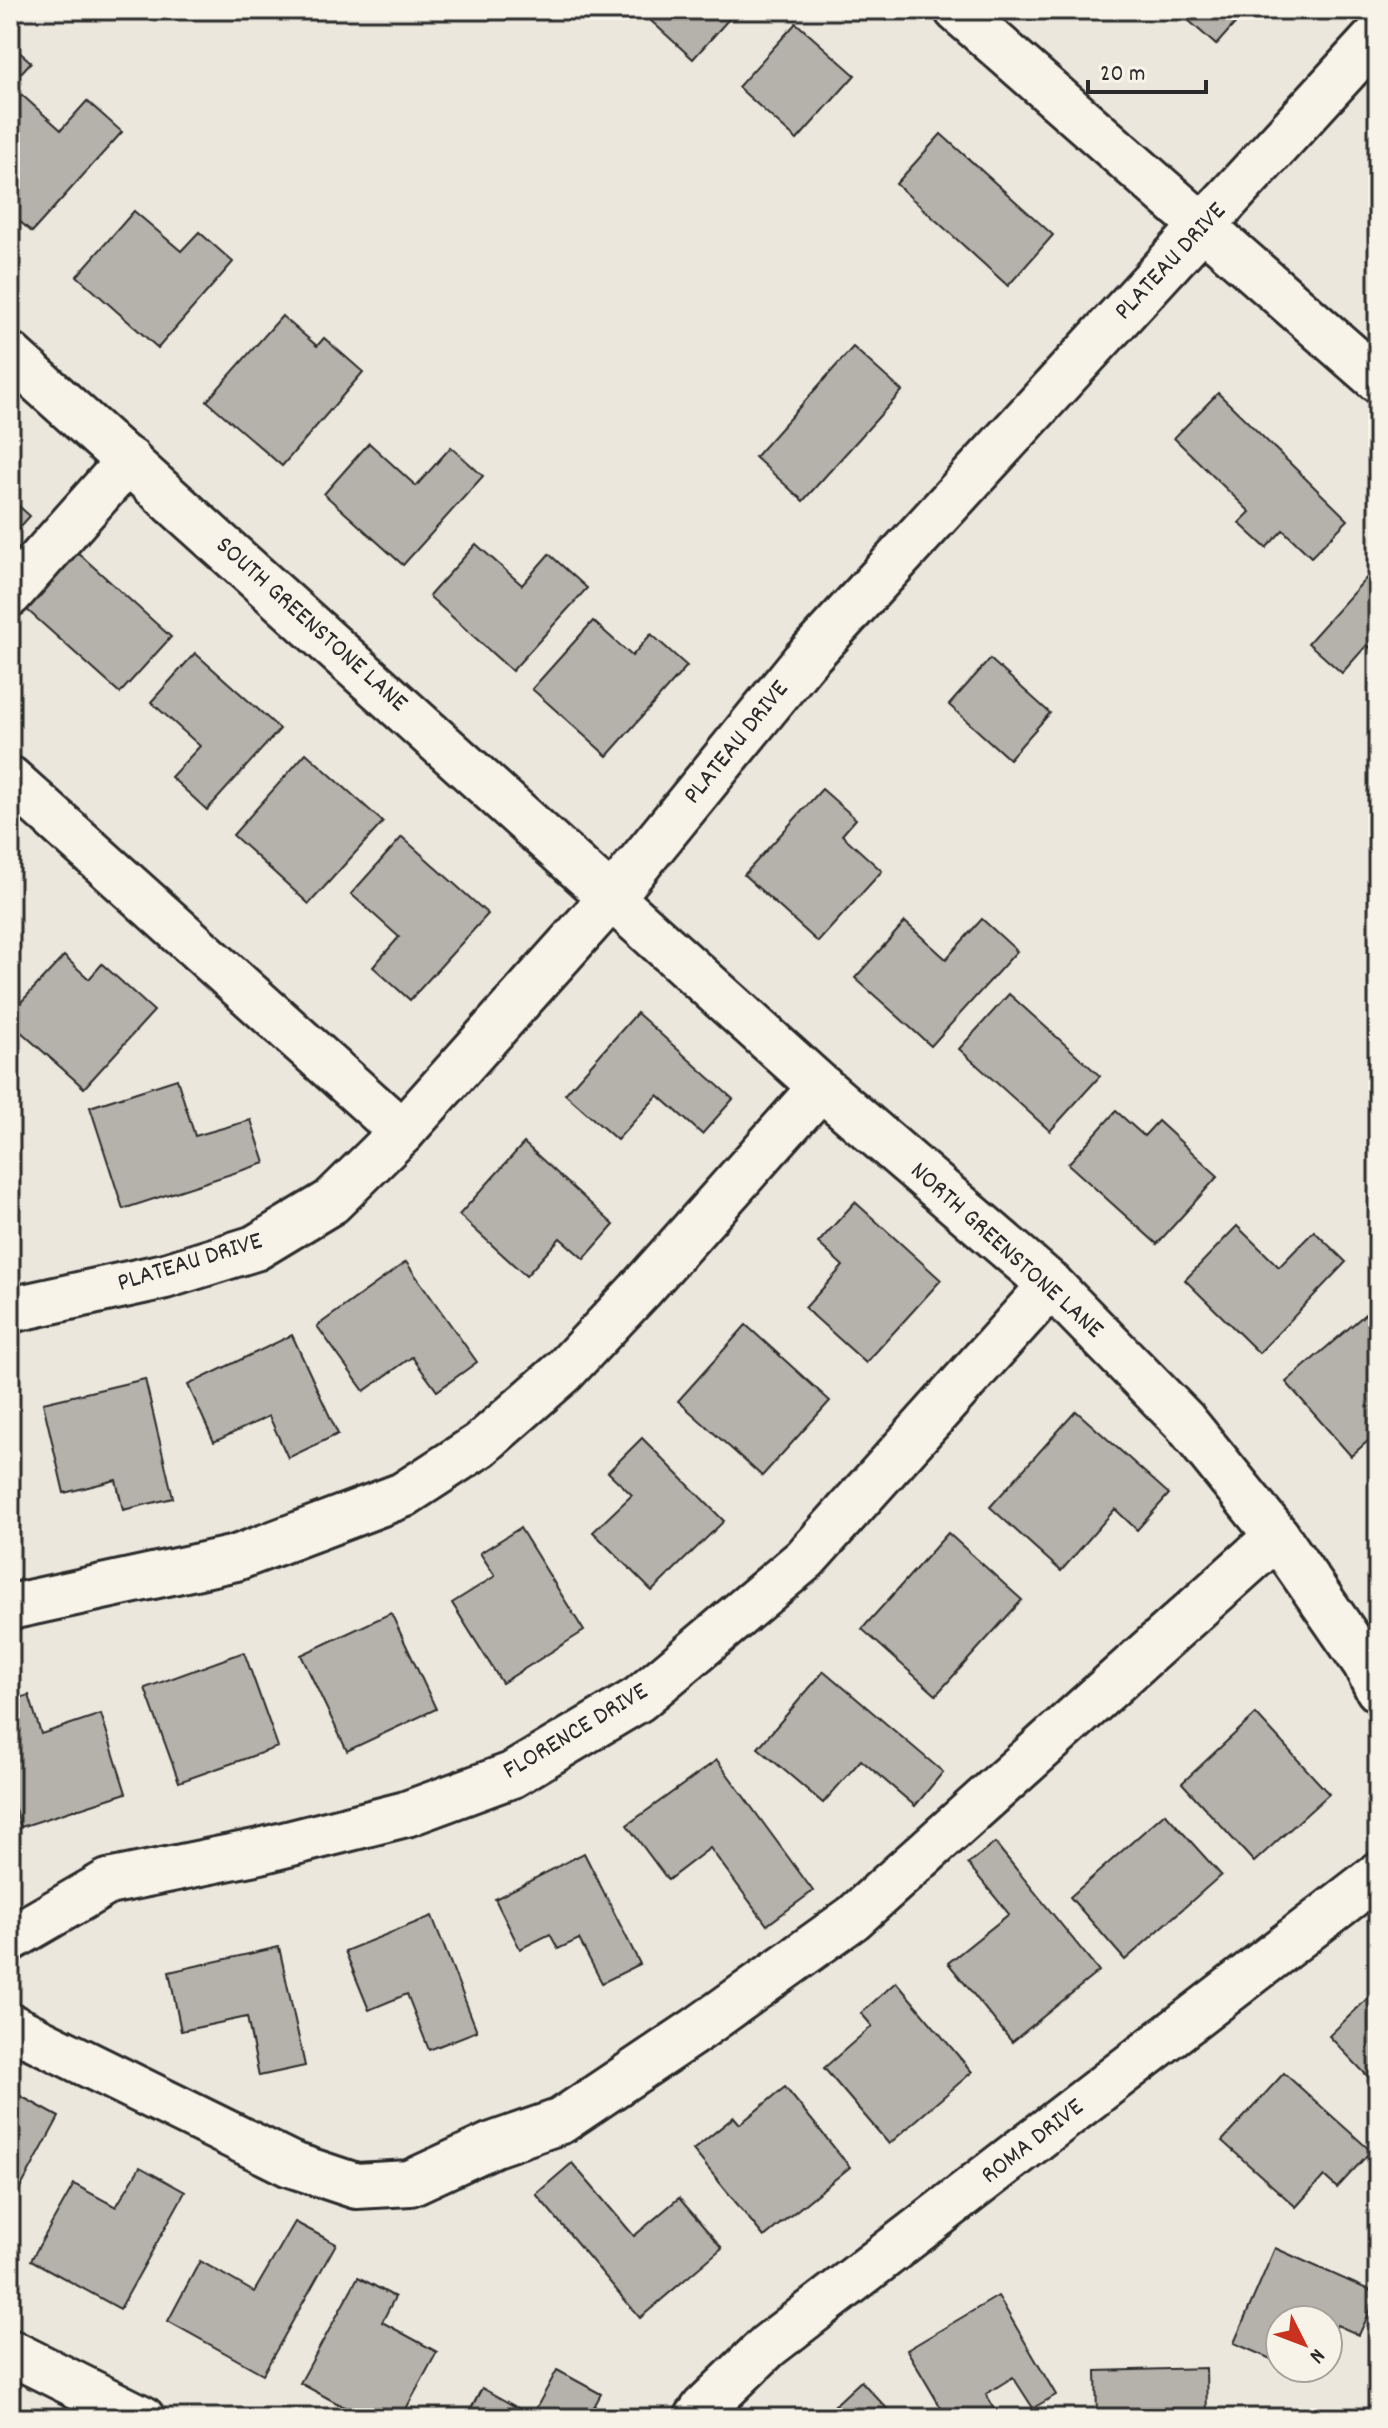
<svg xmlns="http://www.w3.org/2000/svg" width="1388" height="2428" font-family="Dekko,sans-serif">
<rect width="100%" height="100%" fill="#ebe7dd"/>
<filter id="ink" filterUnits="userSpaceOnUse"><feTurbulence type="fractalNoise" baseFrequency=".0125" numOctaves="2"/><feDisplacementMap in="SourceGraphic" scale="16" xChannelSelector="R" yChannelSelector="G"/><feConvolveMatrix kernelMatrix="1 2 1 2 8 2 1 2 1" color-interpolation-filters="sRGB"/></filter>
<g filter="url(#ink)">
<g fill="#b5b2ab" stroke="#2b2b2b" stroke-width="2">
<polygon points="639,10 737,10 693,59"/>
<polygon points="1177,10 1247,10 1216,45"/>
<polygon points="796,23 855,75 797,140 738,87"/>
<polygon points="10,44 31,62 10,85"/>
<polygon points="22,95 61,130 87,101 122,132 32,232 10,213 10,109"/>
<polygon points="941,134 1053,235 1008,286 896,184"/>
<polygon points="134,211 181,251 199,232 233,262 158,348 77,276"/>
<polygon points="282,316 317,346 324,338 363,372 282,466 207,401"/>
<polygon points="853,347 902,391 803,501 755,457"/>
<polygon points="1218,393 1348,520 1311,557 1283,530 1266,548 1239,523 1250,512 1174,438"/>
<polygon points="369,443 416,486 451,447 483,476 403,565 324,494"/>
<polygon points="10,498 30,516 10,538"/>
<polygon points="476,544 522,585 549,554 587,588 512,671 429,596"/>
<polygon points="76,551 171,637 120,693 25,608"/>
<polygon points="1378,565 1378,655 1367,645 1342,673 1308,643"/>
<polygon points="593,621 632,656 651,634 687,666 607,756 532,689"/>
<polygon points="195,653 280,729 207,810 171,777 200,746 151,702"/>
<polygon points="990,659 1050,713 1009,759 949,705"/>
<polygon points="306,753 383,822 309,904 233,835"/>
<polygon points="822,789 856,819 842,835 882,871 818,942 744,875"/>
<polygon points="402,837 488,914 410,1000 373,967 399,937 351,894"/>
<polygon points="982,919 1017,951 931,1046 855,978 905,922 946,959"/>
<polygon points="64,956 89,979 102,964 154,1011 84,1088 10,1022 10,1014"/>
<polygon points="1009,994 1100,1076 1050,1131 959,1049"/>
<polygon points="637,1013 733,1099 702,1134 658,1095 617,1140 565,1094"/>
<polygon points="177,1079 195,1136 251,1120 265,1163 123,1209 90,1107"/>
<polygon points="1116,1111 1144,1136 1158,1121 1218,1176 1157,1244 1068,1164"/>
<polygon points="524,1143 614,1225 584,1259 560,1238 526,1276 459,1215"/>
<polygon points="855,1202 941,1280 866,1363 805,1308 843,1266 818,1243"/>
<polygon points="1237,1226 1279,1267 1314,1231 1346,1262 1259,1353 1185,1280"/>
<polygon points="406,1262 477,1362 437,1391 412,1357 364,1391 317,1326"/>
<polygon points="1370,1310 1378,1319 1378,1432 1351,1456 1286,1382"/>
<polygon points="746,1325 830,1401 762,1476 678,1401"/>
<polygon points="292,1335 338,1434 288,1458 269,1416 214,1442 188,1385"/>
<polygon points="145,1379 173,1498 123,1510 116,1480 64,1493 43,1403"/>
<polygon points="1076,1411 1169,1494 1137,1530 1115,1509 1061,1571 990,1507"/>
<polygon points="642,1438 724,1521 652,1591 593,1532 632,1495 608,1472"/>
<polygon points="520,1528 584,1631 502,1683 452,1603 495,1576 480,1553"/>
<polygon points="948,1533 1022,1600 936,1695 862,1629"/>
<polygon points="391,1613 436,1709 347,1751 301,1655"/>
<polygon points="244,1652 278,1747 179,1782 145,1688"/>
<polygon points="824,1671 943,1772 915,1806 861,1760 823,1803 758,1748"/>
<polygon points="29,1695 41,1734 101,1714 126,1793 21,1827 10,1794 10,1701"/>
<polygon points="1256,1714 1329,1794 1254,1862 1182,1783"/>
<polygon points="717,1760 813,1891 767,1925 710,1848 668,1880 627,1825"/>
<polygon points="1165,1813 1221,1875 1125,1960 1070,1897"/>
<polygon points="995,1843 1099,1971 1012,2042 948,1963 1009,1914 968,1864"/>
<polygon points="584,1853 640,1964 602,1983 579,1939 558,1949 550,1934 520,1949 495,1899"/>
<polygon points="432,1916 477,2031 429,2050 407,1994 369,2010 345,1951"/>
<polygon points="279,1947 305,2066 259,2076 247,2017 181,2031 169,1972"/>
<polygon points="896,1982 972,2072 889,2144 824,2068 872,2026 861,2013"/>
<polygon points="1378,1988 1378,2087 1329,2036"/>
<polygon points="1284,2073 1371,2151 1337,2188 1324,2176 1296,2207 1222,2141"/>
<polygon points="785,2087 850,2167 764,2237 693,2150 734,2117 740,2124"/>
<polygon points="15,2093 59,2117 10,2207 10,2103"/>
<polygon points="572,2163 634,2236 679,2198 722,2248 640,2318 536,2194"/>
<polygon points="140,2167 185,2192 120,2309 31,2260 74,2184 116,2207"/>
<polygon points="295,2222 336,2244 263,2374 168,2321 200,2261 254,2292"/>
<polygon points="1275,2248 1378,2294 1359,2335 1337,2325 1328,2343 1328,2320 1280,2320 1280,2363 1234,2343"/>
<polygon points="358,2277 395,2297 382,2322 437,2352 401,2418 364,2418 300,2383"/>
<polygon points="998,2296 1056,2395 1033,2408 1013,2377 986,2394 1000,2418 947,2418 907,2350"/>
<polygon points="1206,2368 1207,2418 1097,2418 1096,2371"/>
<polygon points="1292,2368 1317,2368 1312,2377"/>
<polygon points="557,2370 601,2394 588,2418 466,2418 482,2388 532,2416"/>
<polygon points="861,2381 896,2418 821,2418"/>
</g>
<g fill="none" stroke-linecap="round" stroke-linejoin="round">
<defs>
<g id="minor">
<polyline points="957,10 1378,380"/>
<polyline points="10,355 821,1087 1051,1285 1184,1421 1277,1536 1365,1663 1378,1689"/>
<polyline points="10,594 129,460"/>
<polyline points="10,779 402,1132"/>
<polyline points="10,1310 165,1276 255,1248 331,1202 402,1132 611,898 804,661 1378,35"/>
<polyline points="10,1607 236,1558 403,1495 480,1445 563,1372 640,1290 821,1087"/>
<polyline points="10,1939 108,1882 260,1851 406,1814 512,1775 639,1699 805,1559 1051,1285"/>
<polyline points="10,2026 290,2164 356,2186 410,2183 492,2145 561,2121 698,2029 853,1918 1277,1536"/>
<polyline points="10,2352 142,2418"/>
<polyline points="697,2418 704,2408 768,2346 1378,1875"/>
</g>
</defs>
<use href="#minor" stroke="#2b2b2b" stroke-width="50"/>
<use href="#minor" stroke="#f7f3e8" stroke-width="44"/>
</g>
</g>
<g text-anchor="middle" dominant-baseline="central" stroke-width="7" stroke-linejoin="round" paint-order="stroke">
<g font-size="26" fill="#2b2b2b" stroke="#f7f3e8">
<text transform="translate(1171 262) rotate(-47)">PLATEAU DRIVE</text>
<text transform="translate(311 625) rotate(42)">SOUTH GREENSTONE LANE</text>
<text transform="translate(737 743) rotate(-51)">PLATEAU DRIVE</text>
<text transform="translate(1006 1251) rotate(42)">NORTH GREENSTONE LANE</text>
<text transform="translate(190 1263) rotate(-17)">PLATEAU DRIVE</text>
<text transform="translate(576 1732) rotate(-31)">FLORENCE DRIVE</text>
<text transform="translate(1033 2142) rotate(-38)">ROMA DRIVE</text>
</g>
</g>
<rect width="1388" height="2428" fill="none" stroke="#f7f3e8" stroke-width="40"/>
<rect x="20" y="20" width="1348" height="2388" fill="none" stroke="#2b2b2b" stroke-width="3" filter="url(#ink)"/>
<g transform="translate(1304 2344) rotate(132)"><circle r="38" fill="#f7f3e8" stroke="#a5a39c" stroke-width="2"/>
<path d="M0-6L14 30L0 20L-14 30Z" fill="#c8321e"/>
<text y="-12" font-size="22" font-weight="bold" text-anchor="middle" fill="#2b2b2b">N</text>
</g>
<path d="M1088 80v12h118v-12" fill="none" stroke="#2b2b2b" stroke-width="4"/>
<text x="1100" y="80" font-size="24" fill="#2b2b2b" stroke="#f7f3e8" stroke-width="6" paint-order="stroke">20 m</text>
</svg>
